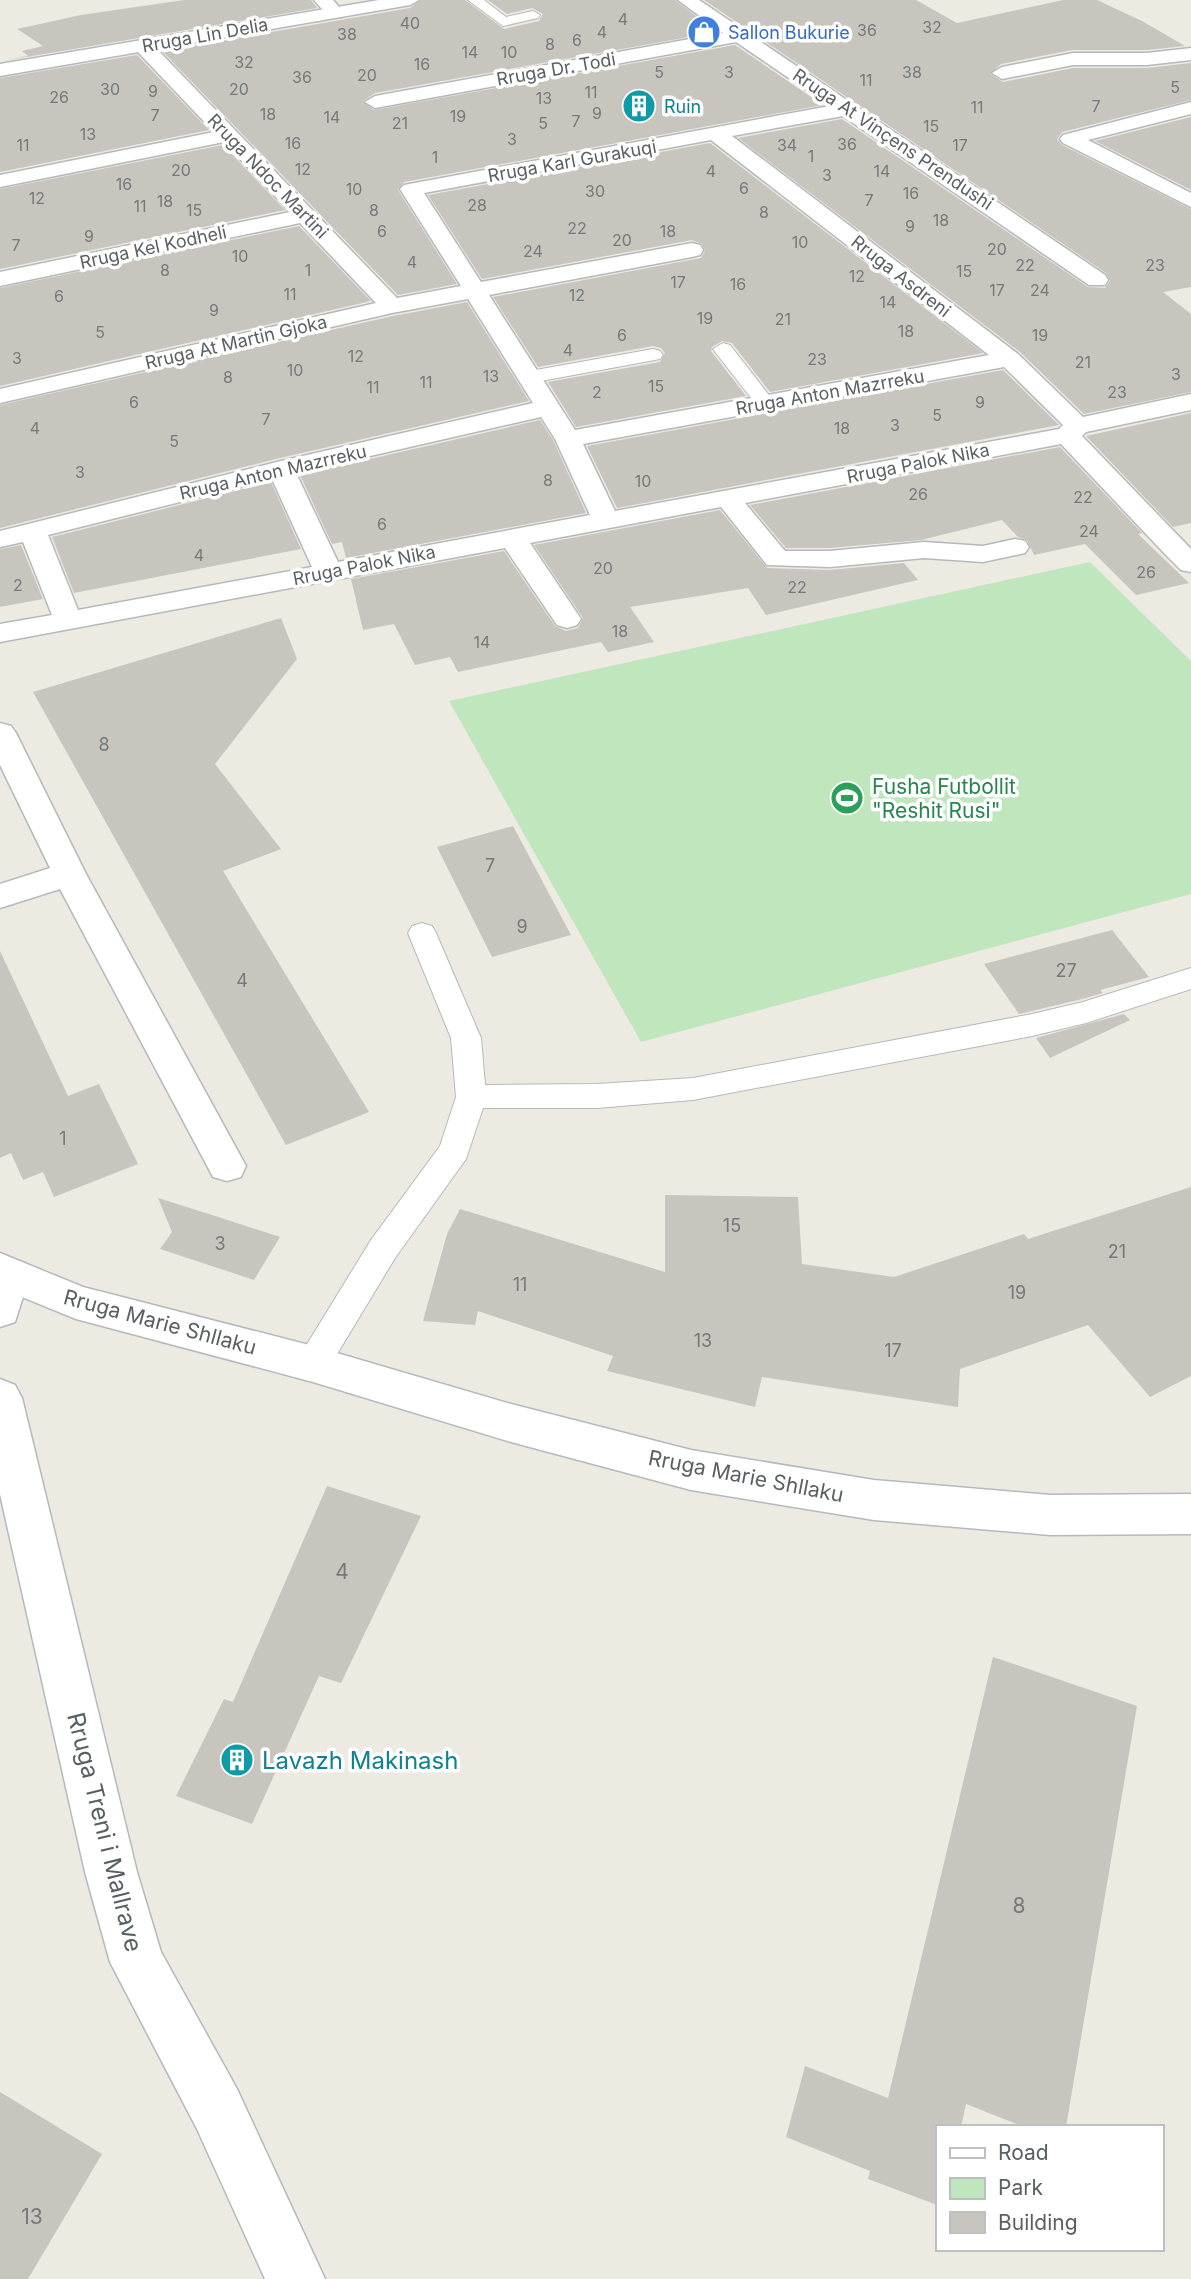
<svg xmlns="http://www.w3.org/2000/svg" width="1191" height="2279" font-family="Inter,sans-serif">
<rect width="100%" height="100%" fill="#edeae2"/>
<polygon fill="#c0e6bd" points="1090,562 1191,661 1191,894 641,1042 449,701"/>
<g fill="#c8c5bf">
<polygon points="184,0 311,0 317,8 3,61 28,56 22,51 43,46 17,29 81,15"/>
<polygon points="421,0 465,0 504,29 539,21 543,14 532,8 507,14 488,0 675,0 717,32 375,93 363,101 374,110 735,45 823,105 404,182 398,190 457,284 398,295 162,51 410,8"/>
<polygon points="704,0 916,0 957,23 1063,0 1097,0 1142,21 1185,46 1147,50 1072,50 1001,64 990,74 1003,82 1073,68 1147,68 1191,63 1191,100 1062,132 1057,139 1062,145 1191,209 1191,287 1163,292 1191,314 1191,392 1084,414 1020,352 738,138 842,119 1088,287 1105,288 1110,281 1106,273"/>
<polygon points="137,55 209,130 0,172 0,78"/>
<polygon points="1191,117 1191,190 1095,141"/>
<polygon points="710,143 983,353 770,392 732,343 722,341 712,347 711,351 746,396 576,427 548,382 660,362 665,353 661,348 653,346 538,367 493,297 701,258 705,251 702,244 692,240 482,279 428,195"/>
<polygon points="223,145 285,210 0,269 0,189"/>
<polygon points="299,226 371,301 0,386 0,288"/>
<polygon points="467,302 529,401 280,458 0,528 0,405 393,316"/>
<polygon points="1003,370 1059,425 617,508 587,446"/>
<polygon points="1191,413 1191,523 1173,527 1086,436"/>
<polygon points="540,420 553,440 586,513 346,558 342,542 332,544 300,475"/>
<polygon points="1060,447 1142,533 1138,534 1189,583 1136,595 1085,544 1034,555 1027,540 1018,537 1002,520 921,540 830,548 786,548 750,505"/>
<polygon points="271,482 301,549 74,593 52,537"/>
<polygon points="720,510 767,568 830,570 904,563 918,580 766,615 748,588 630,607 654,642 608,652 601,642 458,672 450,657 415,665 394,624 363,630 351,579 504,551 555,626 566,631 578,628 583,618 534,545"/>
<polygon points="21,545 43,599 0,607 0,549"/>
<polygon points="281,618 297,659 215,764 281,849 223,871 369,1112 286,1145 33,692"/>
<polygon points="513,826 571,935 492,957 437,847"/>
<polygon points="1112,930 1149,977 1100,990 1103,993 1082,999 1019,1014 984,964"/>
<polygon points="0,951 68,1096 99,1084 138,1164 54,1197 43,1172 23,1180 11,1153 0,1158"/>
<polygon points="1124,1014 1130,1020 1050,1058 1036,1038"/>
<polygon points="1191,1187 1191,1376 1150,1397 1088,1325 960,1369 958,1407 762,1377 755,1407 607,1371 613,1356 478,1311 475,1325 423,1321 447,1234 460,1209 665,1272 665,1195 798,1197 802,1264 894,1277 1024,1234 1028,1239"/>
<polygon points="158,1198 209,1214 280,1237 254,1280 160,1249 172,1232"/>
<polygon points="327,1486 421,1516 341,1683 319,1676 252,1824 176,1796 224,1699 233,1702"/>
<polygon points="993,1657 1137,1706 1066,2127 1024,2127 966,2104 961,2127 937,2127 937,2205 868,2179 870,2171 786,2137 805,2066 888,2098"/>
<polygon points="0,2092 102,2154 28,2279 0,2279"/>
</g>
<g fill="none" stroke-linecap="round" stroke-linejoin="round">
<defs>
<g id="lane">
<polygon points="468,0 484,0 506,17 533,11 540,15 538,18 503,26"/>
<polygon points="723,343 730,345 772,399 775,403 772,407 758,407 716,353 713,349"/>
<polygon points="653,349 660,351 663,355 660,359 530,383 523,381 520,377 523,373 530,371"/>
<polygon points="422,923 432,926 436,933 481,1038 485,1085 597,1084 693,1078 1032,1014 1083,1002 1191,968 1191,989 1086,1023 1032,1036 693,1100 597,1108 483,1108 466,1159 395,1258 325,1374 313,1379 301,1374 296,1364 301,1354 371,1240 440,1146 456,1097 451,1038 408,933 412,926"/>
</g>
<g id="street">
<polygon points="314,0 333,0 344,13 341,17 329,17"/>
<path d="M678 0H699L1105 275 1108 280 1105 285H1089L843 116 732 136 1018 354 1083 417 1191 394V410L1086 432 1082 436 1191 549V572L1181 570 1165 554 1061 444 745 503 785 551H830L924 542 983 546 1015 539 1025 541 1029 547 1025 553 983 562 924 558 830 567 767 565 721 507 530 543 581 619 577 625 567 628 557 625 505 548 0 642V624L52 615 23 542 0 547V531L281 461 533 403 468 299 392 313 0 403V389L376 303 300 223 0 286V272L290 212 224 142 0 187V175L214 132 136 50 134 46 136 42H150L397 298 461 286 400 189 404 185 830 106 736 42 375 108 365 102 375 96 723 33ZM711 140 989 355 575 430 489 295 692 257 700 255 703 250 700 245 692 243 481 282 424 193ZM1004 367 1063 425 1059 429 615 511 583 444ZM541 417 555 439 590 515 338 562 296 473ZM272 479 312 567 78 610 48 535Z"/>
<polygon points="1191,48 1191,60 1147,65 1073,65 1002,79 992,73 1002,67 1073,53 1147,53"/>
<polygon points="1191,102 1191,114 1088,140 1191,193 1191,207 1063,143 1060,139 1063,135"/>
<polygon points="0,723 11,726 16,733 86,874 246,1166 241,1177 227,1181 213,1177 60,889 0,908 0,884 50,868 0,765"/>
<polygon points="10,1258 24,1263 30,1275 15,1322 0,1327 0,1262"/>
<polygon points="0,1379 15,1385 22,1398 137,1872 161,1952 237,2089 325,2279 265,2279 197,2129 110,1962 85,1872 0,1494"/>
</g>
<g id="secondary">
<polygon points="379,0 419,0 410,5 0,76 0,64"/>
<polygon points="0,1253 83,1287 313,1346 511,1404 691,1450 874,1480 1050,1495 1191,1494 1191,1534 1050,1535 874,1520 691,1490 511,1442 313,1382 76,1319 0,1288"/>
</g>
</defs>
<use href="#lane" stroke="#b5b8bd" stroke-width="2"/>
<use href="#street" stroke="#b5b8bd" stroke-width="3"/>
<use href="#secondary" stroke="#b5b9bf" stroke-width="3"/>
<use href="#lane" fill="#fff" fill-rule="evenodd"/>
<use href="#street" fill="#fff" fill-rule="evenodd"/>
<use href="#secondary" fill="#fff" fill-rule="evenodd"/>
</g>
<defs>
<symbol id="shop-disc" viewBox="-11 -11 22 22"><circle r="9.5" fill="#3f7fe0" stroke="#fff"/><path d="M-5-2.5h2.3a2.7 3.5 0 0 1 5.4 0H5L5.5 6h-11ZM-1.5-2.5h3a1.5 2.3 0 0 0-3 0Z" fill="#fff"/></symbol>
<symbol id="building-disc" viewBox="-11 -11 22 22"><circle r="9.5" fill="#0f9aa8" stroke="#fff"/><path d="M-4-6H4V6H1V3H-1V6H-4ZM-2.5-4.3h1.7v1.8h-1.7ZM.8-4.3h1.7v1.8H.8ZM-2.5-1h1.7V.8h-1.7ZM.8-1h1.7V.8H.8Z" fill="#fff"/></symbol>
<symbol id="stadium-disc" viewBox="-11 -11 22 22"><circle r="9.5" fill="#2e9e5b" stroke="#fff"/><path d="M0-5a6.5 5 0 1 0 0 10a6.5 5 0 1 0 0-10ZM-3.5-1.8h7v3.6h-7Z" fill="#fff"/></symbol>
</defs>
<g fill-rule="evenodd">
<use href="#shop-disc" x="685" y="13" width="38" height="38"/>
<use href="#building-disc" x="620" y="87" width="38" height="38"/>
<use href="#stadium-disc" x="828" y="779" width="38" height="38"/>
<use href="#building-disc" x="218" y="1741" width="38" height="38"/>
</g>
<g text-anchor="middle" dominant-baseline="central" stroke-width="7" stroke-linejoin="round" paint-order="stroke">
<g font-size="16" fill="#76787a">
<text x="623" y="19">4</text>
<text x="410" y="23">40</text>
<text x="932" y="27">32</text>
<text x="867" y="30">36</text>
<text x="602" y="32">4</text>
<text x="347" y="34">38</text>
<text x="577" y="40">6</text>
<text x="550" y="44">8</text>
<text x="470" y="52">14</text>
<text x="509" y="52">10</text>
<text x="244" y="62">32</text>
<text x="422" y="64">16</text>
<text x="659" y="72">5</text>
<text x="729" y="72">3</text>
<text x="912" y="72">38</text>
<text x="367" y="75">20</text>
<text x="302" y="77">36</text>
<text x="866" y="80">11</text>
<text x="1175" y="87">5</text>
<text x="110" y="89">30</text>
<text x="239" y="89">20</text>
<text x="153" y="91">9</text>
<text x="591" y="92">11</text>
<text x="59" y="97">26</text>
<text x="544" y="98">13</text>
<text x="1096" y="106">7</text>
<text x="977" y="107">11</text>
<text x="597" y="113">9</text>
<text x="268" y="114">18</text>
<text x="155" y="115">7</text>
<text x="458" y="116">19</text>
<text x="332" y="117">14</text>
<text x="576" y="121">7</text>
<text x="400" y="123">21</text>
<text x="543" y="123">5</text>
<text x="931" y="126">15</text>
<text x="88" y="134">13</text>
<text x="512" y="139">3</text>
<text x="293" y="143">16</text>
<text x="847" y="144">36</text>
<text x="23" y="145">11</text>
<text x="787" y="145">34</text>
<text x="960" y="145">17</text>
<text x="811" y="156">1</text>
<text x="435" y="157">1</text>
<text x="303" y="169">12</text>
<text x="181" y="170">20</text>
<text x="711" y="171">4</text>
<text x="882" y="171">14</text>
<text x="827" y="175">3</text>
<text x="124" y="184">16</text>
<text x="744" y="188">6</text>
<text x="354" y="189">10</text>
<text x="595" y="191">30</text>
<text x="911" y="193">16</text>
<text x="37" y="198">12</text>
<text x="869" y="200">7</text>
<text x="165" y="201">18</text>
<text x="477" y="205">28</text>
<text x="140" y="206">11</text>
<text x="194" y="210">15</text>
<text x="374" y="210">8</text>
<text x="764" y="212">8</text>
<text x="941" y="220">18</text>
<text x="910" y="226">9</text>
<text x="577" y="228">22</text>
<text x="382" y="231">6</text>
<text x="668" y="231">18</text>
<text x="89" y="236">9</text>
<text x="622" y="240">20</text>
<text x="800" y="242">10</text>
<text x="16" y="245">7</text>
<text x="997" y="249">20</text>
<text x="533" y="251">24</text>
<text x="240" y="256">10</text>
<text x="412" y="262">4</text>
<text x="1025" y="265">22</text>
<text x="1155" y="265">23</text>
<text x="165" y="270">8</text>
<text x="308" y="270">1</text>
<text x="964" y="271">15</text>
<text x="857" y="276">12</text>
<text x="678" y="282">17</text>
<text x="738" y="284">16</text>
<text x="997" y="290">17</text>
<text x="1040" y="290">24</text>
<text x="290" y="294">11</text>
<text x="577" y="295">12</text>
<text x="59" y="296">6</text>
<text x="888" y="302">14</text>
<text x="214" y="310">9</text>
<text x="705" y="318">19</text>
<text x="783" y="319">21</text>
<text x="906" y="331">18</text>
<text x="100" y="332">5</text>
<text x="622" y="335">6</text>
<text x="1040" y="335">19</text>
<text x="568" y="350">4</text>
<text x="356" y="356">12</text>
<text x="17" y="358">3</text>
<text x="817" y="359">23</text>
<text x="1083" y="362">21</text>
<text x="295" y="370">10</text>
<text x="1176" y="374">3</text>
<text x="491" y="376">13</text>
<text x="228" y="377">8</text>
<text x="426" y="382">11</text>
<text x="656" y="386">15</text>
<text x="373" y="387">11</text>
<text x="597" y="392">2</text>
<text x="1117" y="392">23</text>
<text x="134" y="402">6</text>
<text x="980" y="402">9</text>
<text x="937" y="415">5</text>
<text x="266" y="419">7</text>
<text x="895" y="425">3</text>
<text x="35" y="428">4</text>
<text x="842" y="428">18</text>
<text x="174" y="441">5</text>
<text x="80" y="472">3</text>
<text x="548" y="480">8</text>
<text x="643" y="481">10</text>
<text x="918" y="494">26</text>
<text x="1083" y="497">22</text>
<text x="382" y="524">6</text>
<text x="1089" y="531">24</text>
<text x="199" y="555">4</text>
<text x="603" y="568">20</text>
<text x="1146" y="572">26</text>
<text x="18" y="585">2</text>
<text x="797" y="587">22</text>
<text x="620" y="631">18</text>
<text x="482" y="642">14</text>
</g>
<g font-size="18" fill="#366cbe" stroke="#fff" text-anchor="start">
<text x="728" y="32">Sallon Bukurie</text>
</g>
<g font-size="18" fill="#5a5f63" stroke="#fff">
<text transform="translate(205 35) rotate(-10)">Rruga Lin Delia</text>
<text transform="translate(556 69) rotate(-10)">Rruga Dr. Todi</text>
<text transform="translate(893 139) rotate(34)">Rruga At Vinçens Prendushi</text>
<text transform="translate(572 161) rotate(-10)">Rruga Karl Gurakuqi</text>
<text transform="translate(268 176) rotate(46)">Rruga Ndoc Martini</text>
<text transform="translate(153 247) rotate(-12)">Rruga Kel Kodheli</text>
<text transform="translate(901 276) rotate(38)">Rruga Asdreni</text>
<text transform="translate(236 342) rotate(-13)">Rruga At Martin Gjoka</text>
<text transform="translate(830 392) rotate(-10)">Rruga Anton Mazrreku</text>
<text transform="translate(918 463) rotate(-11)">Rruga Palok Nika</text>
<text transform="translate(273 472) rotate(-13)">Rruga Anton Mazrreku</text>
<text transform="translate(364 565) rotate(-11)">Rruga Palok Nika</text>
</g>
<g font-size="18" fill="#0d838f" stroke="#fff" text-anchor="start">
<text x="664" y="106">Ruin</text>
</g>
<g font-size="18" fill="#76787a">
<text x="104" y="744">8</text>
<text x="490" y="865">7</text>
<text x="522" y="926">9</text>
<text x="1066" y="970">27</text>
<text x="242" y="980">4</text>
<text x="63" y="1138">1</text>
<text x="732" y="1225">15</text>
<text x="220" y="1243">3</text>
<text x="1117" y="1251">21</text>
<text x="520" y="1284">11</text>
<text x="1017" y="1292">19</text>
<text x="703" y="1340">13</text>
<text x="893" y="1350">17</text>
</g>
<g font-size="21" fill="#27864d" stroke="#fff" text-anchor="start">
<text x="872" y="786">Fusha Futbollit<tspan x="872" dy="24">"Reshit Rusi"</tspan></text>
</g>
<g font-size="21" fill="#5a5f63" stroke="#fff">
<text transform="translate(160 1322) rotate(15)">Rruga Marie Shllaku</text>
<text transform="translate(746 1476) rotate(11)">Rruga Marie Shllaku</text>
</g>
<g font-size="21" fill="#76787a">
<text x="342" y="1571">4</text>
<text x="1019" y="1905">8</text>
<text x="32" y="2216">13</text>
</g>
<g font-size="24" fill="#0d838f" stroke="#fff" text-anchor="start">
<text x="262" y="1760">Lavazh Makinash</text>
</g>
<g font-size="24" fill="#5a5f63" stroke="#fff">
<text transform="translate(105 1832) rotate(76)">Rruga Treni i Mallrave</text>
</g>
</g>
<rect x="936" y="2125" width="228" height="126" fill="#ffffff" stroke="#bdbfc1" stroke-width="2"/>
<rect x="950" y="2148" width="35" height="10" fill="#ffffff" stroke="#bdbfc1" stroke-width="2"/>
<text x="998" y="2160" font-size="21" fill="#5a5f63">Road</text>
<rect x="950" y="2178" width="35" height="21" fill="#c0e6bd" stroke="#bdbfc1" stroke-width="2"/>
<text x="998" y="2195" font-size="21" fill="#5a5f63">Park</text>
<rect x="950" y="2212" width="35" height="21" fill="#c8c5bf" stroke="#bdbfc1" stroke-width="2"/>
<text x="998" y="2230" font-size="21" fill="#5a5f63">Building</text>
</svg>
